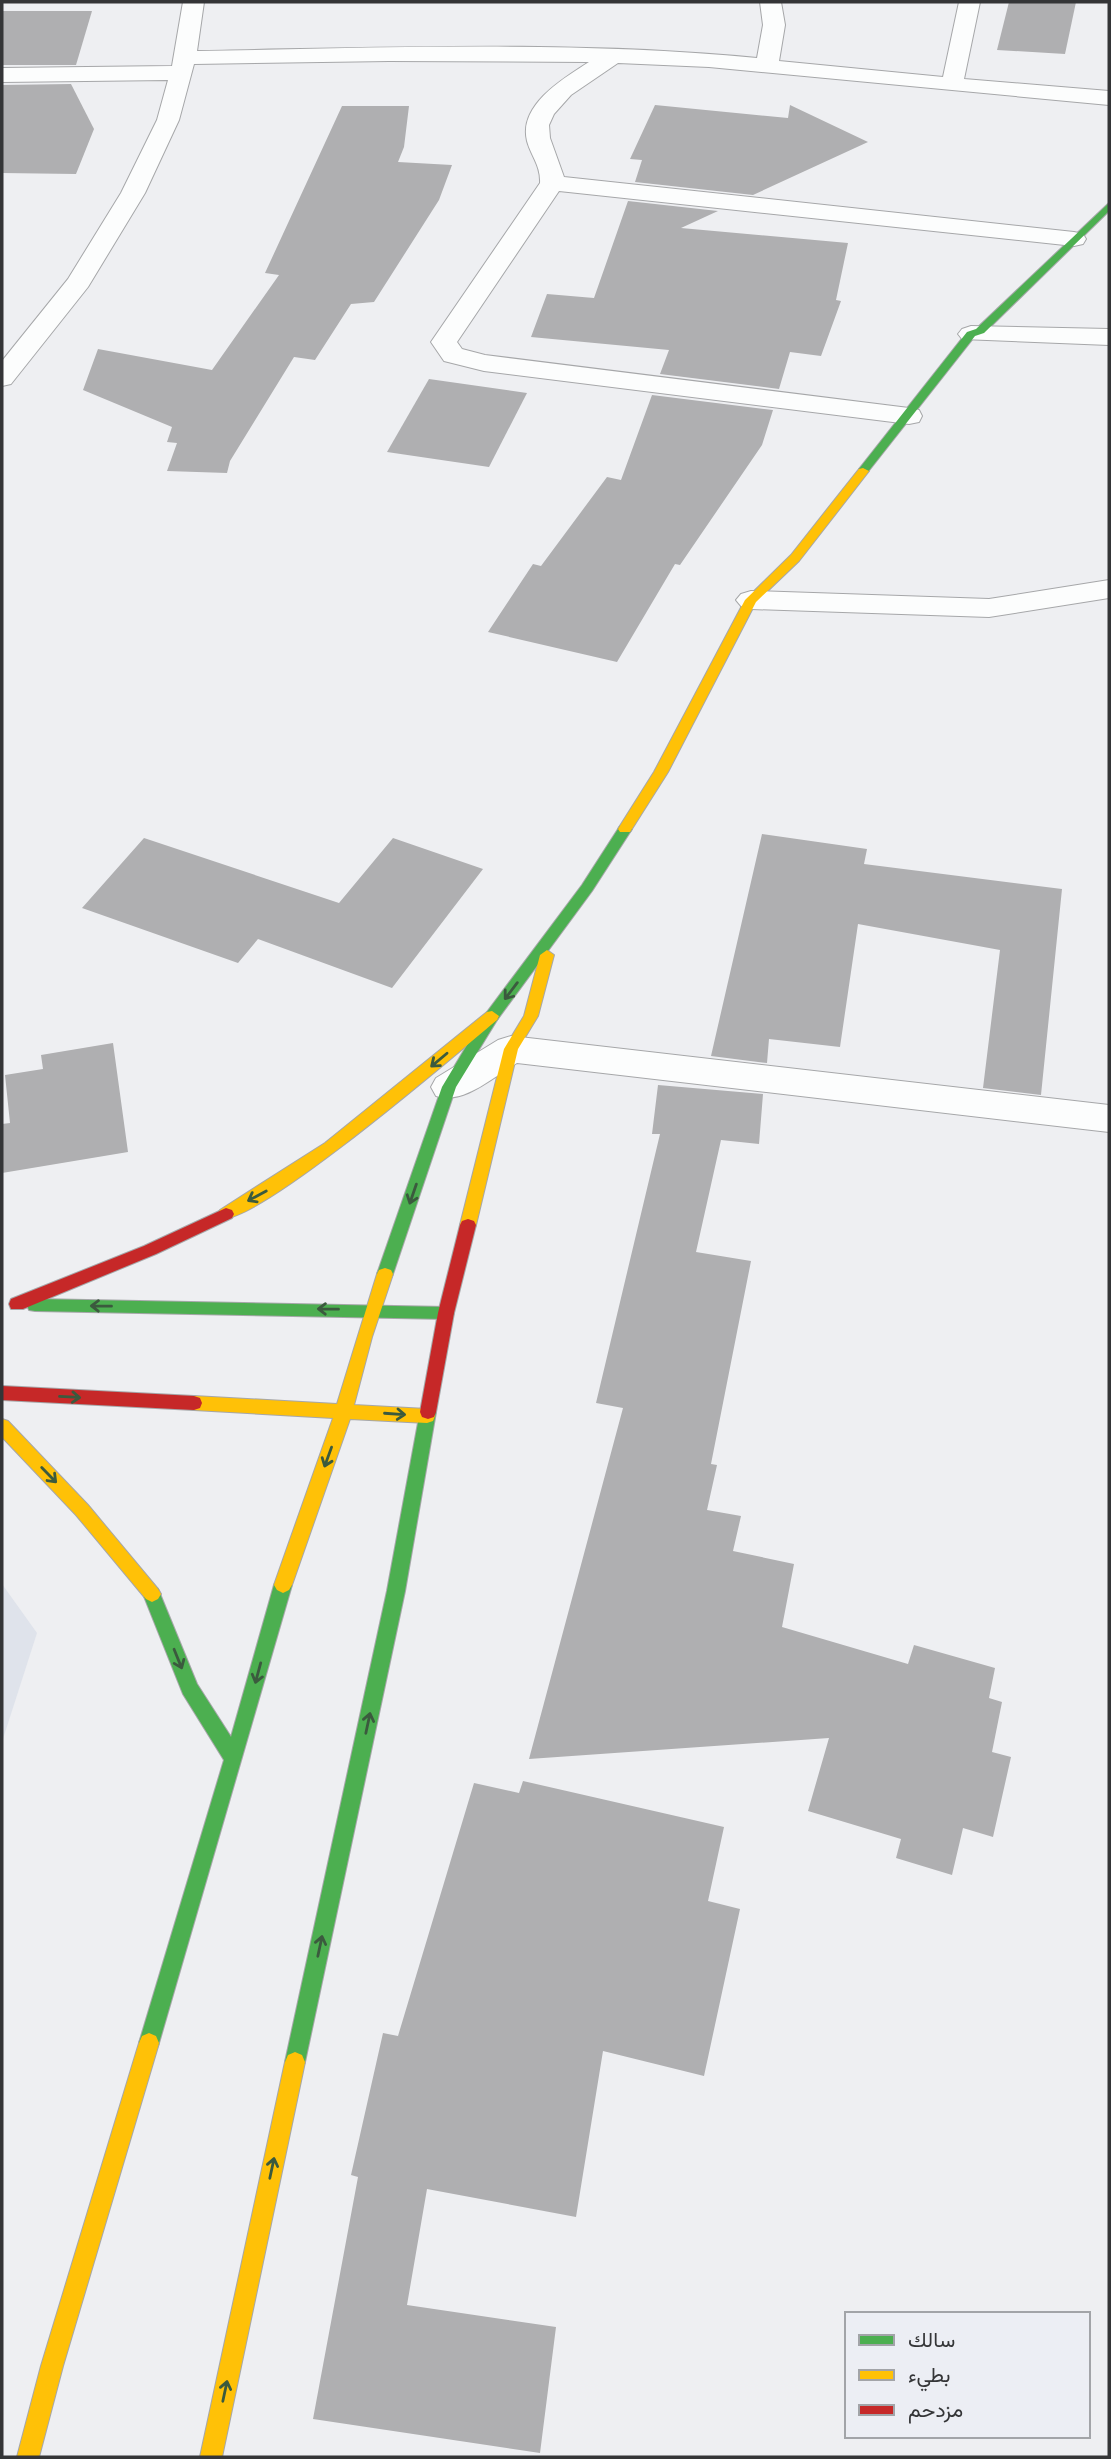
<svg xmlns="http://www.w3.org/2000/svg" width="1111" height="2459" font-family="Quicksand,Vazirmatn,sans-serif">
<rect width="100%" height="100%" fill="#eeeff2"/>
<polygon fill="#dfe3eb" points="2,1584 37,1633 2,1742"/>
<g fill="#afafb1">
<polygon points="1009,2 1076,2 1065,54 997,50"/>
<polygon points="2,11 92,11 76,65 2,65"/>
<polygon points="71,84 94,129 76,174 2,173 2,85"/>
<polygon points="655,105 788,118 790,105 868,142 753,195 635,182 642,160 630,159"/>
<polygon points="342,106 409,106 404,147 398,162 452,165 439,200 374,302 351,304 315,360 294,357 230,461 227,473 167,471 177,443 167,442 172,427 83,390 98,349 212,370 279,275 265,273"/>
<polygon points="628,201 718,211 681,228 848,243 836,300 841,301 821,356 790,352 779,389 660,374 669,350 531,337 547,294 594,298"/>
<polygon points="429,379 527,393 489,467 387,452"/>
<polygon points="652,395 773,410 762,445 680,565 675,564 617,662 488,632 533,564 541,566 607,477 621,480"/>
<polygon points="762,834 867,849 864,864 1062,889 1041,1095 983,1088 1000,950 858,924 840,1047 769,1039 767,1063 711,1056"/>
<polygon points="144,838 339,903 393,838 483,869 392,988 258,939 238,963 82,908"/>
<polygon points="113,1043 128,1152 2,1173 2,1124 10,1123 5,1075 43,1069 41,1055"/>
<polygon points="658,1085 763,1094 759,1144 721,1140 696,1252 751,1261 711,1464 717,1465 707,1510 741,1516 733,1551 794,1564 782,1627 908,1664 914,1645 995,1668 989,1698 1002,1702 992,1752 1011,1757 993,1837 963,1828 952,1875 896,1858 901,1839 808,1811 829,1738 529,1759 623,1408 596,1403 660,1134 652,1134"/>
<polygon points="523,1781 724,1827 708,1901 740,1909 704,2076 603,2051 576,2217 427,2189 407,2305 556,2327 540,2453 313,2419 358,2177 351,2175 383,2033 398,2036 474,1783 519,1793"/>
</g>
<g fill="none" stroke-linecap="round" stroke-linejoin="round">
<defs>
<g id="street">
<path d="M183 2H204L197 51C382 48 573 40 757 58L763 25 760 2H781L785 25 779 61 943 77 959 2H980L964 79 1109 91V105L709 67 618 63 571 95 554 114 549 125 550 138 564 177 1074 232 1083 234 1086 239 1083 244 1074 246 559 191 457 342 462 349 485 355 909 408 919 410 922 416 919 422 909 424 484 371 444 361 431 342 540 183C541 166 531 156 527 141 518 105 564 78 589 62L389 61 194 64 179 120 145 193 88 287 11 384 2 386V361L68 279 121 193 157 120 168 80 2 82V68L172 66Z"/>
<polygon points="971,326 1109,329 1109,345 962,339 958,334 962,329"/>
<polygon points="1109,580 1109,598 989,617 751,609 741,606 736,600 741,594 751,591 989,599"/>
<path d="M511 1036 1109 1105V1132L517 1063C493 1077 464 1105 436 1096L431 1087 436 1078 498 1040Z"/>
</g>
<g id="fast">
<polygon points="1109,203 1109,211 984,333 975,336 867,473 859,473 859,469 967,332 976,329"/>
<polygon points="625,825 632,829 592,891 497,1020 456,1087 393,1274 391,1278 379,1278 377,1274 442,1087 487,1012 582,885 620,826"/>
<polygon points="35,1299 446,1307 452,1308 454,1313 452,1318 446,1319 35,1311 29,1310 27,1305 29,1300"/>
<polygon points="428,1405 434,1407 436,1412 405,1591 305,2062 302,2069 295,2072 288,2069 285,2062 387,1591 420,1412 422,1407"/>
<polygon points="283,1577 289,1580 292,1585 159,2043 156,2050 149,2053 142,2050 139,2043 224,1760 183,1694 143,1594 146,1589 152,1586 158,1589 197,1684 231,1737 274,1585 277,1580"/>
</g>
<g id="slow">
<polygon points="863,468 869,471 799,561 756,602 668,772 630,832 620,832 618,829 654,772 745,600 791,555 859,469"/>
<polygon points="547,950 554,955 538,1016 518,1049 476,1225 474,1229 462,1229 460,1225 504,1049 524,1016 540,955"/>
<path d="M492 1011 499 1016 497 1020C462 1049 253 1229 220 1218L218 1214 220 1210 325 1143 487 1012Z"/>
<polygon points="385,1268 391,1270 393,1274 372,1337 354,1405 427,1409 433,1411 435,1416 433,1421 427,1423 350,1419 292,1585 289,1590 283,1593 277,1590 274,1585 333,1418 194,1410 188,1408 186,1403 188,1398 194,1396 337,1404 377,1274 379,1270"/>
<polygon points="2,1419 8,1421 88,1505 158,1589 161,1594 158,1599 152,1602 146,1599 76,1515 2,1437"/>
<polygon points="149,2033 156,2036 159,2043 63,2366 39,2457 17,2457 41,2366 139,2043 142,2036"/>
<polygon points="295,2052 302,2055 305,2062 222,2457 200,2457 285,2062 288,2055"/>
</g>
<g id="jam">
<polygon points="226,1208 232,1210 234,1214 232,1218 156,1254 23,1309 11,1309 9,1304 11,1299 144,1246"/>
<polygon points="468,1219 474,1221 476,1225 454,1313 436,1412 434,1417 428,1419 422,1417 420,1412 438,1313 460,1225 462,1221"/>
<polygon points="2,1386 194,1396 200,1398 202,1403 200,1408 194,1410 2,1400"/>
</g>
</defs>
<use href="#street" stroke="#a6a7a9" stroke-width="2"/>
<use href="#fast" stroke="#a6a7a9" stroke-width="2"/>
<use href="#slow" stroke="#a6a7a9" stroke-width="2"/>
<use href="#jam" stroke="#a6a7a9" stroke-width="2"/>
<use href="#street" fill="#fcfdfd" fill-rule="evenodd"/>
<use href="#fast" fill="#4caf50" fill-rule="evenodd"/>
<use href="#slow" fill="#ffc107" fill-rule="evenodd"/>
<use href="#jam" fill="#c62828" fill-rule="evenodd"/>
</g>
<defs><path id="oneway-shaft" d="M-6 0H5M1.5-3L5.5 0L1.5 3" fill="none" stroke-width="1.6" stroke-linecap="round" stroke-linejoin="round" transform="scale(1.75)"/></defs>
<g stroke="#3b5a3e">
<use href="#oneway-shaft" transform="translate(511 991) rotate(127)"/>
<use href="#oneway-shaft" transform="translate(439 1060) rotate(140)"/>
<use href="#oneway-shaft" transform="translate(413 1194) rotate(109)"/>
<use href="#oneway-shaft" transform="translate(257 1196) rotate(152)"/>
<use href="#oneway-shaft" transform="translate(101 1306) rotate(-179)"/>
<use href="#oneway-shaft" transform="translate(328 1309) rotate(-179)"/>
<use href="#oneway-shaft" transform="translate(70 1397) rotate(3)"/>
<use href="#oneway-shaft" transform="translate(395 1414) rotate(4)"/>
<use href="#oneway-shaft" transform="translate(328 1457) rotate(110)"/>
<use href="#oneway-shaft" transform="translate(49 1475) rotate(46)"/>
<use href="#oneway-shaft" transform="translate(178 1659) rotate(68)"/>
<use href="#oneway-shaft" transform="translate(258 1673) rotate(105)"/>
<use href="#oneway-shaft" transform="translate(368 1723) rotate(-78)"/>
<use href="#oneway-shaft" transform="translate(320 1946) rotate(-78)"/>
<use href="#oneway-shaft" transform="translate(272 2168) rotate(-78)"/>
<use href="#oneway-shaft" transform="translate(225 2391) rotate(-78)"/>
</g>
<rect width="1111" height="2459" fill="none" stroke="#343537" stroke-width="7"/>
<rect x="845" y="2312" width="245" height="126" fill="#eceef4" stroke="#a2a4a8" stroke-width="2"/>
<rect x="859" y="2335" width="35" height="10" fill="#4caf50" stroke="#a2a4a8" stroke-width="2"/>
<text x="908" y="2347" font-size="21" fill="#343537">سالك</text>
<rect x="859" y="2370" width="35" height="10" fill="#ffc107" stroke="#a2a4a8" stroke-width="2"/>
<text x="908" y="2382" font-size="21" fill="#343537">بطيء</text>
<rect x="859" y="2405" width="35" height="10" fill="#c62828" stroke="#a2a4a8" stroke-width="2"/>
<text x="908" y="2417" font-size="21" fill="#343537">مزدحم</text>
</svg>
